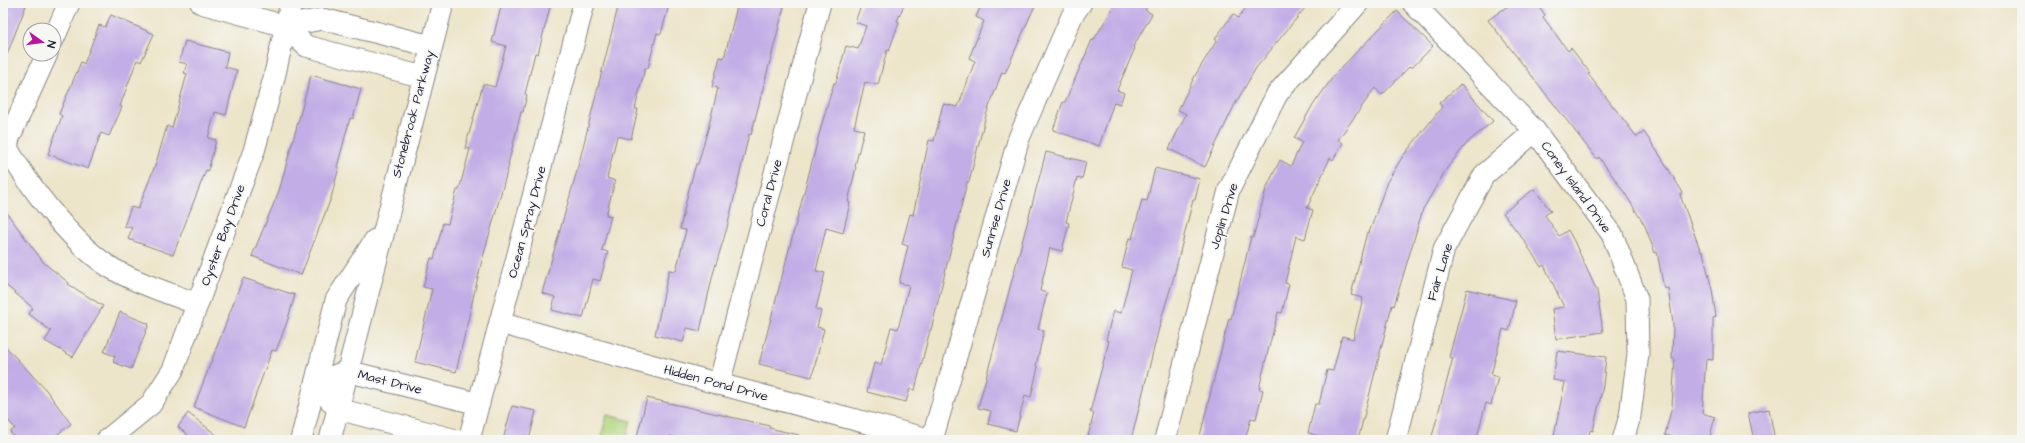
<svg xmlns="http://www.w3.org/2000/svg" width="2025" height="443" font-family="'Architects Daughter',sans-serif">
<rect width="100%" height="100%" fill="#f6f6f2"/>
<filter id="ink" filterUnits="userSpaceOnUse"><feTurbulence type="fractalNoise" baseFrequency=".025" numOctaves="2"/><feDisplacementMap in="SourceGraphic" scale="8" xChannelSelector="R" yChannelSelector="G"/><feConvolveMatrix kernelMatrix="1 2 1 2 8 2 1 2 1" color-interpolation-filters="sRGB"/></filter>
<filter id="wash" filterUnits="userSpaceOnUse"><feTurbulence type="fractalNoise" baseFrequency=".012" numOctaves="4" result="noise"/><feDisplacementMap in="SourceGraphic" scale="16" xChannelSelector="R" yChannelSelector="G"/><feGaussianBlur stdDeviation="0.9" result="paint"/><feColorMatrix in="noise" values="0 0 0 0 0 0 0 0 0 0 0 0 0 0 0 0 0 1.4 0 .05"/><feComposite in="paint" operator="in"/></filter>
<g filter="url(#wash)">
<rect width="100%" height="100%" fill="#ede5c9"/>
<polygon fill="#b1d57e" stroke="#6a7c5c" points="607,415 631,421 626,440 601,440"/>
<g id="blocks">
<g fill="#c2ade6">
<polygon points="3,3 27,3 4,62 3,62"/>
<polygon points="502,3 551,3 538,54 535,53 525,94 527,95 523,112 521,112 508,165 509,165 481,264 456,372 415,362 432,289 423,287 431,258 434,259 443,223 448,224 457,190 459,190 470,149 465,148 483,84 495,87 506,46 492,42"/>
<polygon points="619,3 662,3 669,5 661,34 657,33 648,68 645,68 635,109 638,109 631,139 617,136 607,178 615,181 606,215 611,216 602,250 608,252 600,281 593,279 583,318 552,310 555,297 542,293 577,171"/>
<polygon points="738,3 785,3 751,135 749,134 727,228 713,274 700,331 687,328 683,342 655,335 669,270 676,271 686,230 680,229 688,193 696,164 698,164 708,129 718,88 712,87 720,57 724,58"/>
<polygon points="862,3 905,3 897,21 899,22 889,51 887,50 878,85 865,82 854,128 864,130 855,166 856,167 848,202 850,203 843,233 826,228 816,271 825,273 816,309 821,311 817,327 824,329 812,377 759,364 823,120 834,83 836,83 846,46 858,49 866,26 855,22"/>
<polygon points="982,3 1036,3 1005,73 1002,72 986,115 969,182 967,182 931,330 930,330 915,390 910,389 906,402 867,392 874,363 881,365 891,327 898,329 909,285 899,283 908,246 902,244 910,214 913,215 929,140 934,141 943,104 958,107 975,61 969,58 984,21 976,17"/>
<polygon points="1116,3 1150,3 1145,10 1152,14 1133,47 1135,48 1117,90 1124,93 1120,104 1114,102 1099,146 1053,130 1063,102 1065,102 1092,40 1093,41"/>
<polygon points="1250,3 1309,3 1256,68 1234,106 1205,167 1169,149 1186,114 1178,110 1196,74 1217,40 1215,39 1233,14 1238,18"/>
<polygon points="1512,3 1537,3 1545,15 1543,17 1568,51 1571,48 1590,73 1588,74 1637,137 1644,132 1661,157 1683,193 1680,195 1701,252 1703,252 1712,290 1716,317 1713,318 1713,360 1706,359 1702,413 1715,417 1709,440 1686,440 1665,435 1672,406 1675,359 1672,359 1673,324 1668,288 1664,289 1657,252 1655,253 1645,226 1626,195 1599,157 1597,159 1488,20"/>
<polygon points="1397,11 1433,46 1412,68 1410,66 1382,95 1375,88 1338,140 1343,143 1333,160 1330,158 1307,208 1313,210 1305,239 1296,236 1285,283 1289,284 1282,313 1278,312 1265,363 1259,389 1263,390 1256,419 1251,418 1245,440 1199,440 1229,318 1231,319 1251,237 1253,238 1266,189 1280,160 1291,166 1302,142 1294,138 1311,108 1335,74"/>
<polygon points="111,15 154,34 141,62 137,60 120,106 122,107 109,136 101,133 88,169 48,154 62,116 59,114 81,62 84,64 99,25 105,27"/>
<polygon points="185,41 228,52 225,67 237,70 226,115 215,112 208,138 216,140 208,171 206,170 173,255 128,239 132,228 124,226 131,207 138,209 156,163 167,126 172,128 187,74 184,73 187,64 179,62"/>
<polygon points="311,75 361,89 353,119 350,118 337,167 339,167 331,198 301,275 252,256 279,191"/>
<polygon points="1461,84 1493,121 1468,142 1447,168 1423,209 1394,306 1392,305 1358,440 1335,440 1308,433 1315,404 1319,404 1327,370 1333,371 1342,336 1353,339 1363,298 1351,295 1367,232 1369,233 1387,182 1403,156 1442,107 1439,103"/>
<polygon points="1046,152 1086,162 1082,179 1077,178 1066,222 1069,223 1062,251 1050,248 1040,291 1047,293 1038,329 1044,331 1036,366 1038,367 1031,397 1025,395 1016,431 988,424 991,411 978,408"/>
<polygon points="1155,168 1200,179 1195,200 1193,200 1173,280 1162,316 1131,440 1087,440 1094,413 1090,412 1109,341 1106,340 1113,311 1121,313 1132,270 1122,267 1129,238 1132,239 1142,200 1147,201"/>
<polygon points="1534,189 1551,211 1545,215 1559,236 1568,230 1574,241 1597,291 1603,332 1556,339 1552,309 1564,307 1544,265 1541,267 1525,242 1503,213"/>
<polygon points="3,208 44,263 69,283 68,284 103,306 73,357 45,341 51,331 29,314 33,308 3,283"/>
<polygon points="243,278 295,295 287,322 276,351 272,350 244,427 194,407"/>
<polygon points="1467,289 1516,301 1509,331 1503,329 1491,375 1498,377 1491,405 1486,403 1476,440 1431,440 1453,358 1449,357"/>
<polygon points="120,312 149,324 131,369 113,362 115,356 104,352"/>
<polygon points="3,344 46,390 71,424 50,440 16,440 10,432 15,428 3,415"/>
<polygon points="1557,351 1606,357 1603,386 1593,431 1590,430 1588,440 1553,440 1565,382 1553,380"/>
<polygon points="647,398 770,426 769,428 799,435 798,440 684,440 670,436 669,440 636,440"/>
<polygon points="512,406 536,411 529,440 503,440"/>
<polygon points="1769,409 1775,440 1754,440 1748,413"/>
<polygon points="188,413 223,440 194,440 178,427"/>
</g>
</g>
</g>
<g filter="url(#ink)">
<use href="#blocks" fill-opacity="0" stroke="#888482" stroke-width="1"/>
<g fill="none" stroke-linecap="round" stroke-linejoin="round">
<defs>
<g id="minor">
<polyline points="201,3 285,26 322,19 431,46"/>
<polyline points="1413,3 1535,131 1612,234 1637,299 1638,354 1630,416 1623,440"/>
<polyline points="285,26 306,46 423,77"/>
<polyline points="54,38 69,3"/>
<path d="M47 54 9 138 7 148C30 187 68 238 105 264 130 281 169 293 197 304"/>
<polyline points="500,323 719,384 932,440 1019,138 1072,16 1081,3"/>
<polyline points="719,384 820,3"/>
<polyline points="107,440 151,404 173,370 254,151 274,78 291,3"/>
<polyline points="301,440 336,300 375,240"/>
<polyline points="330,440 443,3"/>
<polyline points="456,440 338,409 315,383 347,371 479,404"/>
<polyline points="469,440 584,3"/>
<polyline points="1165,440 1229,190 1277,94 1358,3"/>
<polyline points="1396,440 1444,249 1484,175 1535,131"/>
</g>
</defs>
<use href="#minor" stroke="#888482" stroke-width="23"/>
<use href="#minor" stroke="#fff" stroke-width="21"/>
</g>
</g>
<g text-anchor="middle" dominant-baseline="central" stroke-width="3.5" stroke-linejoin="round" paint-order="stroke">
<g font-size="13" fill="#22223b" stroke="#f6f6f2">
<text transform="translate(413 114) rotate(-75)">Stonebrook Parkway</text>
<text transform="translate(1576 187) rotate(54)">Coney Island Drive</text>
<text transform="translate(769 193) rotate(-75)">Coral Drive</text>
<text transform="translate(1224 216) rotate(-73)">Joplin Drive</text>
<text transform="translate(996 218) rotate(-74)">Sunrise Drive</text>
<text transform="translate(527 222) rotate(-75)">Ocean Spray Drive</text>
<text transform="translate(223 235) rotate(-70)">Oyster Bay Drive</text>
<text transform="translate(1440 272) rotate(-73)">Fair Lane</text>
<text transform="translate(390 382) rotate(14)">Mast Drive</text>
<text transform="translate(716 383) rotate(15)">Hidden Pond Drive</text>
</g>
</g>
<rect width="2025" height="443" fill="none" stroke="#f6f6f2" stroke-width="16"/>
<g transform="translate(42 42) rotate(104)"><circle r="19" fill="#f6f6f2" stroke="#a1a1a9"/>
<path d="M0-3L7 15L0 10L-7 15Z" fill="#b5179e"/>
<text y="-6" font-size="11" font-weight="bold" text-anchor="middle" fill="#22223b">N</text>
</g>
</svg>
